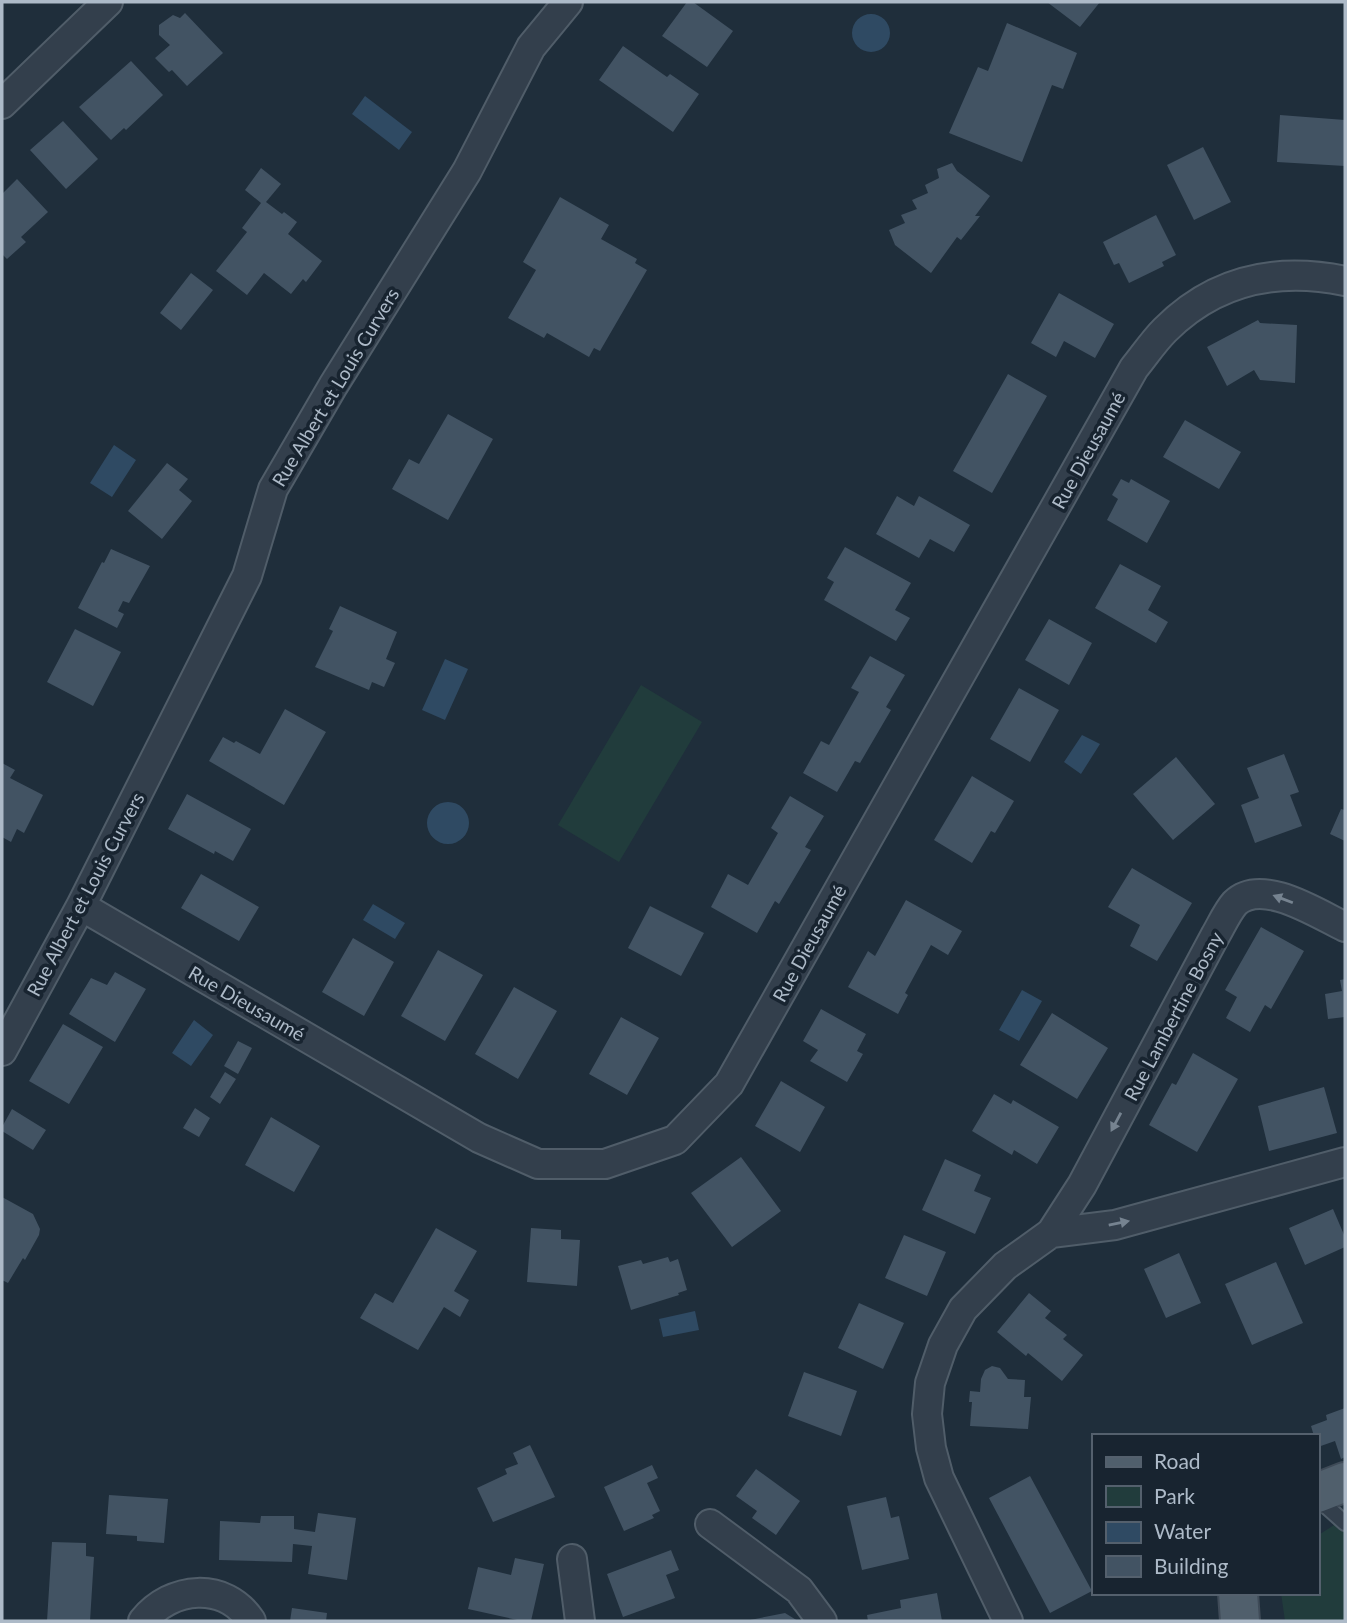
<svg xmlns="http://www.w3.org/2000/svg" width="1347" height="1623" font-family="Lato,sans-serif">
  <rect width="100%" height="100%" fill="#1f2e3b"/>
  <!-- green -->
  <path fill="#213c3c" d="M641,685l61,37 -83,140 -61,-37z
    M1345,1518v103h-60l-4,-28h36v-57z"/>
  <!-- water -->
  <path fill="#2f4a63" d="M852 33a19 19 0 1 1 38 0a19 19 0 1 1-38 0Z
    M365,96l47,36 -13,18 -47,-36z
    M114,445l22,15 -24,37 -22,-14z
    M445,659l23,10 -23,51 -23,-10z
    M1082,735l18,9 -19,30 -17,-12z
    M427 823a21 21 0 1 1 42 0a21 21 0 1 1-42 0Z
    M373,904l32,19 -10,16 -32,-19z
    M1022,990l20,11 -23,40 -20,-11z
    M194,1020l19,15 -22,31 -19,-13z
    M695,1311l4,19 -36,7 -4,-18z"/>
  <!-- building -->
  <path fill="#425363" d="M687,2h6l40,29 -26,36 -45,-31z
    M1047,2h53l-20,25z
    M185,13l38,40 -36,33 -15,-16 -3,2 -14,-14 15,-13 -11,-10v-10l14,-10 7,3z
    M1007,23l70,30 -14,36 -11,-4 -30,77 -73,-29 29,-66 10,4z
    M623,46l44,31 3,-3 29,20 -26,38 -74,-52z
    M131,61l32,34 -37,35 -2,-2 -13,12 -32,-33z
    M1280,115l65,5v46l-68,-4z
    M63,121l35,38 -32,30 -36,-39z
    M1203,147l28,55 -37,18 -27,-55z
    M952,163l5,8 33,25 -15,20h5l-19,24 -4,-3 -26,36 -36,-28 -6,-15 16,-7 -4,-8 16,-6 -5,-9 16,-7 -3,-8 14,-7 -2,-9z
    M261,168l20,16 -15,18 16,12 2,-2 13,10 -9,12 34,27 -16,21 -3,-3 -12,15 -27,-21 -17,22 -31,-24 31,-39 -5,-4 19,-25 -16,-13z
    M17,179l31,33 -27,25 5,5 -19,17 -5,-5v-60z
    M560,197l49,28 -8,14 36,20 -2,4 12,7 -47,81 -6,-3 -5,9 -42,-24 -3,5 -36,-20 28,-48 -13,-8z
    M1156,215l20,40 -14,7 2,4 -35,17 -10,-20 -5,2 -11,-23z
    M191,273l22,17 -32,40 -21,-17z
    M1059,293l55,31 -19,34 -31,-17 -8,16 -25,-14z
    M1258,320l2,3 37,2 -2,58 -35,-3 -6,-10 -27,16 -20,-39z
    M1008,374l39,22 -55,97 -39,-22z
    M448,414l45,25 -45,81 -56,-31 17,-30 10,5z
    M1185,420l56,32 -22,37 -56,-32z
    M167,463l21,16 -9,11 13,11 -30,38 -34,-28z
    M1121,479l8,4 2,-4 39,22 -23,42 -40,-23 11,-21 -6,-4z
    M897,496l17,10 5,-10 51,29 -16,27 -24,-13 -11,19 -43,-24z
    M845,547l66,36 -16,27 15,8 -14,23 -72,-41 10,-18 -7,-4z
    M111,549l39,17 -21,37 -6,-2 -5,10 6,3 -7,14 -39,-20 24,-46 2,1z
    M1120,564l41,22 -13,24 20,12 -12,21 -61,-35z
    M340,606l57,26 -11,27 9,4 -11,24 -12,-5 -3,8 -54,-23 18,-36 -4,-2z
    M1049,619l43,24 -23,42 -44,-25z
    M75,629l46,23 -28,54 -46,-24z
    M870,656l35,19 -19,32 5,3 -31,53 -5,-2 -18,31 -34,-19 18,-32 8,4 30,-53 -8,-4z
    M1019,688l40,22 -29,52 -40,-23z
    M285,709l41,23 -42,73 -75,-44 14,-24 11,6 2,-2 24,13z
    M1284,754l15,38 -9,3 12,31 -47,17 -14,-38 18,-7 -12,-30z
    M1176,757l39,47 -42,36 -40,-46z
    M2,763l13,7 -5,8 33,17 -19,38 -7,-4 -6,13 -9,-5z
    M972,776l42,25 -19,32 -4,-2 -19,32 -38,-23z
    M187,794l64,35 -18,32 -18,-10 -1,3 -46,-25z
    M790,796l34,20 -19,31 6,3 -32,54 -4,-3 -18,32 -46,-26 17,-33 20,11 30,-52 -7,-5z
    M1341,809l4,1v31l-15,-7z
    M1132,868l60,35 -35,58 -27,-15 10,-21 -32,-18z
    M201,874l58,33 -20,34 -58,-33z
    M906,900l56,31 -14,24 -17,-10 -26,48 3,2 -10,19 -50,-27 20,-36 7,5z
    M650,906l54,27 -23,43 -53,-28z
    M1261,927l43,24 -33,58 -6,-4 -15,27 -24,-14 11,-21 -12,-7z
    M353,938l41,24 -30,54 -42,-24z
    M438,950l45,25 -38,66 -44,-25z
    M115,972l31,17 -31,53 -46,-28 22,-36 16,7z
    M1345,979v38l-17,2 -3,-25 17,-3 -2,-11z
    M514,987l43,24 -39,68 -43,-25z
    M821,1009l45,25 -9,17 6,3 -16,28 -37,-21 8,-11 -15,-9z
    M1052,1013l56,35 -31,51 -57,-34z
    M621,1017l38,21 -32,57 -38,-21z
    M63,1024l40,23 -34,57 -40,-23z
    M238,1041l14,7 -14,26 -14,-8z
    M1193,1053l45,26 -41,73 -48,-27 23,-42 4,2z
    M225,1072l11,7 -16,25 -10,-7z
    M781,1081l44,26 -25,45 -45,-26z
    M1324,1087l13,46 -68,18 -11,-45z
    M994,1094l17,10 2,-4 46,27 -22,37 -23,-14 -2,5 -40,-24z
    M195,1108l15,10 -11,19 -16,-9z
    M12,1109l34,21 -13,20 -31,-19v-4z
    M271,1117l49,29 -26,46 -49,-27z
    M741,1157l40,54 -49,36 -41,-54z
    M945,1159l36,16 -7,16 17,7 -16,36 -53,-24z
    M2,1197l31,17 7,15 -1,6 -14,25 -2,-2 -15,25 -6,-3z
    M1333,1209l12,28v10l-40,18 -16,-37z
    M436,1228l41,23 -23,40 15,9 -9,17 -16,-10 -26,43 -58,-32 15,-25 18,10z
    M531,1228l30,2v9l19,1 -3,46 -50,-4z
    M904,1235l42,17 -19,44 -42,-18z
    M1179,1253l22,50 -35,15 -22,-49z
    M668,1257l2,5 8,-3 9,31 -9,3 1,2 -48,15 -13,-44 23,-6 2,4z
    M1276,1262l27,61 -51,22 -27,-61z
    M1029,1293l22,18 -6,7 22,17 -4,4 20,16 -21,26 -34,-28 -2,3 -29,-24z
    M859,1303l45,20 -21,46 -45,-21z
    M992,1366l8,2 8,11 17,1 -1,17h7l-3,32 -58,-3 2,-24h-3l1,-11 10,1 1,-13 4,-9z
    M804,1372l53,19 -16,45 -53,-20z
    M1345,1408v49l-4,2 -6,-18 -17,6 -1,-11h-3l-3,-10 16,-6 -1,-5z
    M530,1445l25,52 -62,25 -16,-34 30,-14 -2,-5 13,-5 -5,-11z
    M652,1465l6,13 -11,5 13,28 -8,4 2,3 -30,13 -20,-44z
    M756,1469l44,32 -24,34 -24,-17 5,-7 -21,-15z
    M1030,1476l62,115 -42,22 -61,-115z
    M109,1495l59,4 -4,44 -27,-2v-5l-31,-2z
    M886,1497l5,21 8,-2 10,43 -47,11 -15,-64z
    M318,1513l38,5 -9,62 -39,-6 4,-28 -19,-2 -1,18 -73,-2 1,-39 40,2 1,-7h33v13l21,3z
    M52,1542l34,1v13l8,1 -4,64h-43z
    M671,1550l8,20 -13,5 9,23 -52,19 -16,-43z
    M515,1558l29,6 -13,57h-9l-54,-12 10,-42 33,8z
    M937,1593l5,28h-74l-1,-6 34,-7 -1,-8z
    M292,1608l35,5 -1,8h-36z
    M785,1613l13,8h-48v-1z"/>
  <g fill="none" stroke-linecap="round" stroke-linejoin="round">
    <defs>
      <path id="service" d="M1317,1498l28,25"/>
      <path id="minor" d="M2,104l106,-102
        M81,906l398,232 59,26h67l70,-24 54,-56 405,-716c10,-12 19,-26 31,-38 50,-50 112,-63 180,-49
        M2,1051l79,-145 166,-330 26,-87 60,-103 134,-215 64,-124 37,-45
        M1051,1233l64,-8 230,-63
        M710,1524l89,66 23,31
        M572,1559l8,62
        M143,1621c28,-35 82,-40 108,0
        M1008,1621l-69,-143 -8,-30 -4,-34 3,-31 13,-38 20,-36 42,-43 46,-33 31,-48 133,-249c6,-10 12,-24 20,-33 27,-26 83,11 110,24"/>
      <path id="primary" d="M1317,1493l28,-11
        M1238,1593l2,28"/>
    </defs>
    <!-- service casing -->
    <use href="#service" stroke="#505d69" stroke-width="18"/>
    <!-- minor casing -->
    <use href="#minor" stroke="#505d69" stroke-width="32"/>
    <!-- primary casing -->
    <use href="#primary" stroke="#3f4b58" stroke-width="42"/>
    <!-- service -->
    <use href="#service" stroke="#333f4c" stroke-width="14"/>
    <!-- minor -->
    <use href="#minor" stroke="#333f4c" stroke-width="28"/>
    <!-- primary -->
    <use href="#primary" stroke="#505f6c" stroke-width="38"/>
  </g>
  <!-- one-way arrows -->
  <defs><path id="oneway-solid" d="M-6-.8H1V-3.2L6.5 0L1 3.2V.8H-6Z" transform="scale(1.75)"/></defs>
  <g fill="#768390">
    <use href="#oneway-solid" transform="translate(1283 899) rotate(-159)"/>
    <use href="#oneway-solid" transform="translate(1116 1122) rotate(118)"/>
    <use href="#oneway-solid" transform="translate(1119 1223) rotate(-12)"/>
  </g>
  <g text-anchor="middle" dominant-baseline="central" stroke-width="7" stroke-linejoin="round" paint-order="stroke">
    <!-- street labels -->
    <g font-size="19" fill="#adbac8" stroke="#182430">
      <text transform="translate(335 387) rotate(-59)">Rue Albert et Louis Curvers</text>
      <text transform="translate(1088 450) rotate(-61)">Rue Dieusaumé</text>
      <text transform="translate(85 894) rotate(-62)">Rue Albert et Louis Curvers</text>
      <text transform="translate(809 943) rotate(-61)">Rue Dieusaumé</text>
      <text transform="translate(247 1003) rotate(30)">Rue Dieusaumé</text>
      <text transform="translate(1173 1016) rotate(-62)">Rue Lambertine Bosny</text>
    </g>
  </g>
  <!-- border -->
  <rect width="1347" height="1623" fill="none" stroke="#adbac8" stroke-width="7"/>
  <!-- legend -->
  <rect x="1092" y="1434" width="228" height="161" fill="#182430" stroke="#54606d" stroke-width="2"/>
  <rect x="1106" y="1457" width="35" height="10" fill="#505f6c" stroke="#54606d" stroke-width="2"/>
  <text x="1154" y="1469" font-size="21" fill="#adbac8">Road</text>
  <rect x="1106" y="1486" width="35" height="21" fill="#213c3c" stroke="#54606d" stroke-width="2"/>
  <text x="1154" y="1504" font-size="21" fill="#adbac8">Park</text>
  <rect x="1106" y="1522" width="35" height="21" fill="#2f4a63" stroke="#54606d" stroke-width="2"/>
  <text x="1154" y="1539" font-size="21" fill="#adbac8">Water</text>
  <rect x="1106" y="1556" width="35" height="21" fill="#425363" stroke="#54606d" stroke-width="2"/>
  <text x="1154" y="1574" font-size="21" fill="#adbac8">Building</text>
</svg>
